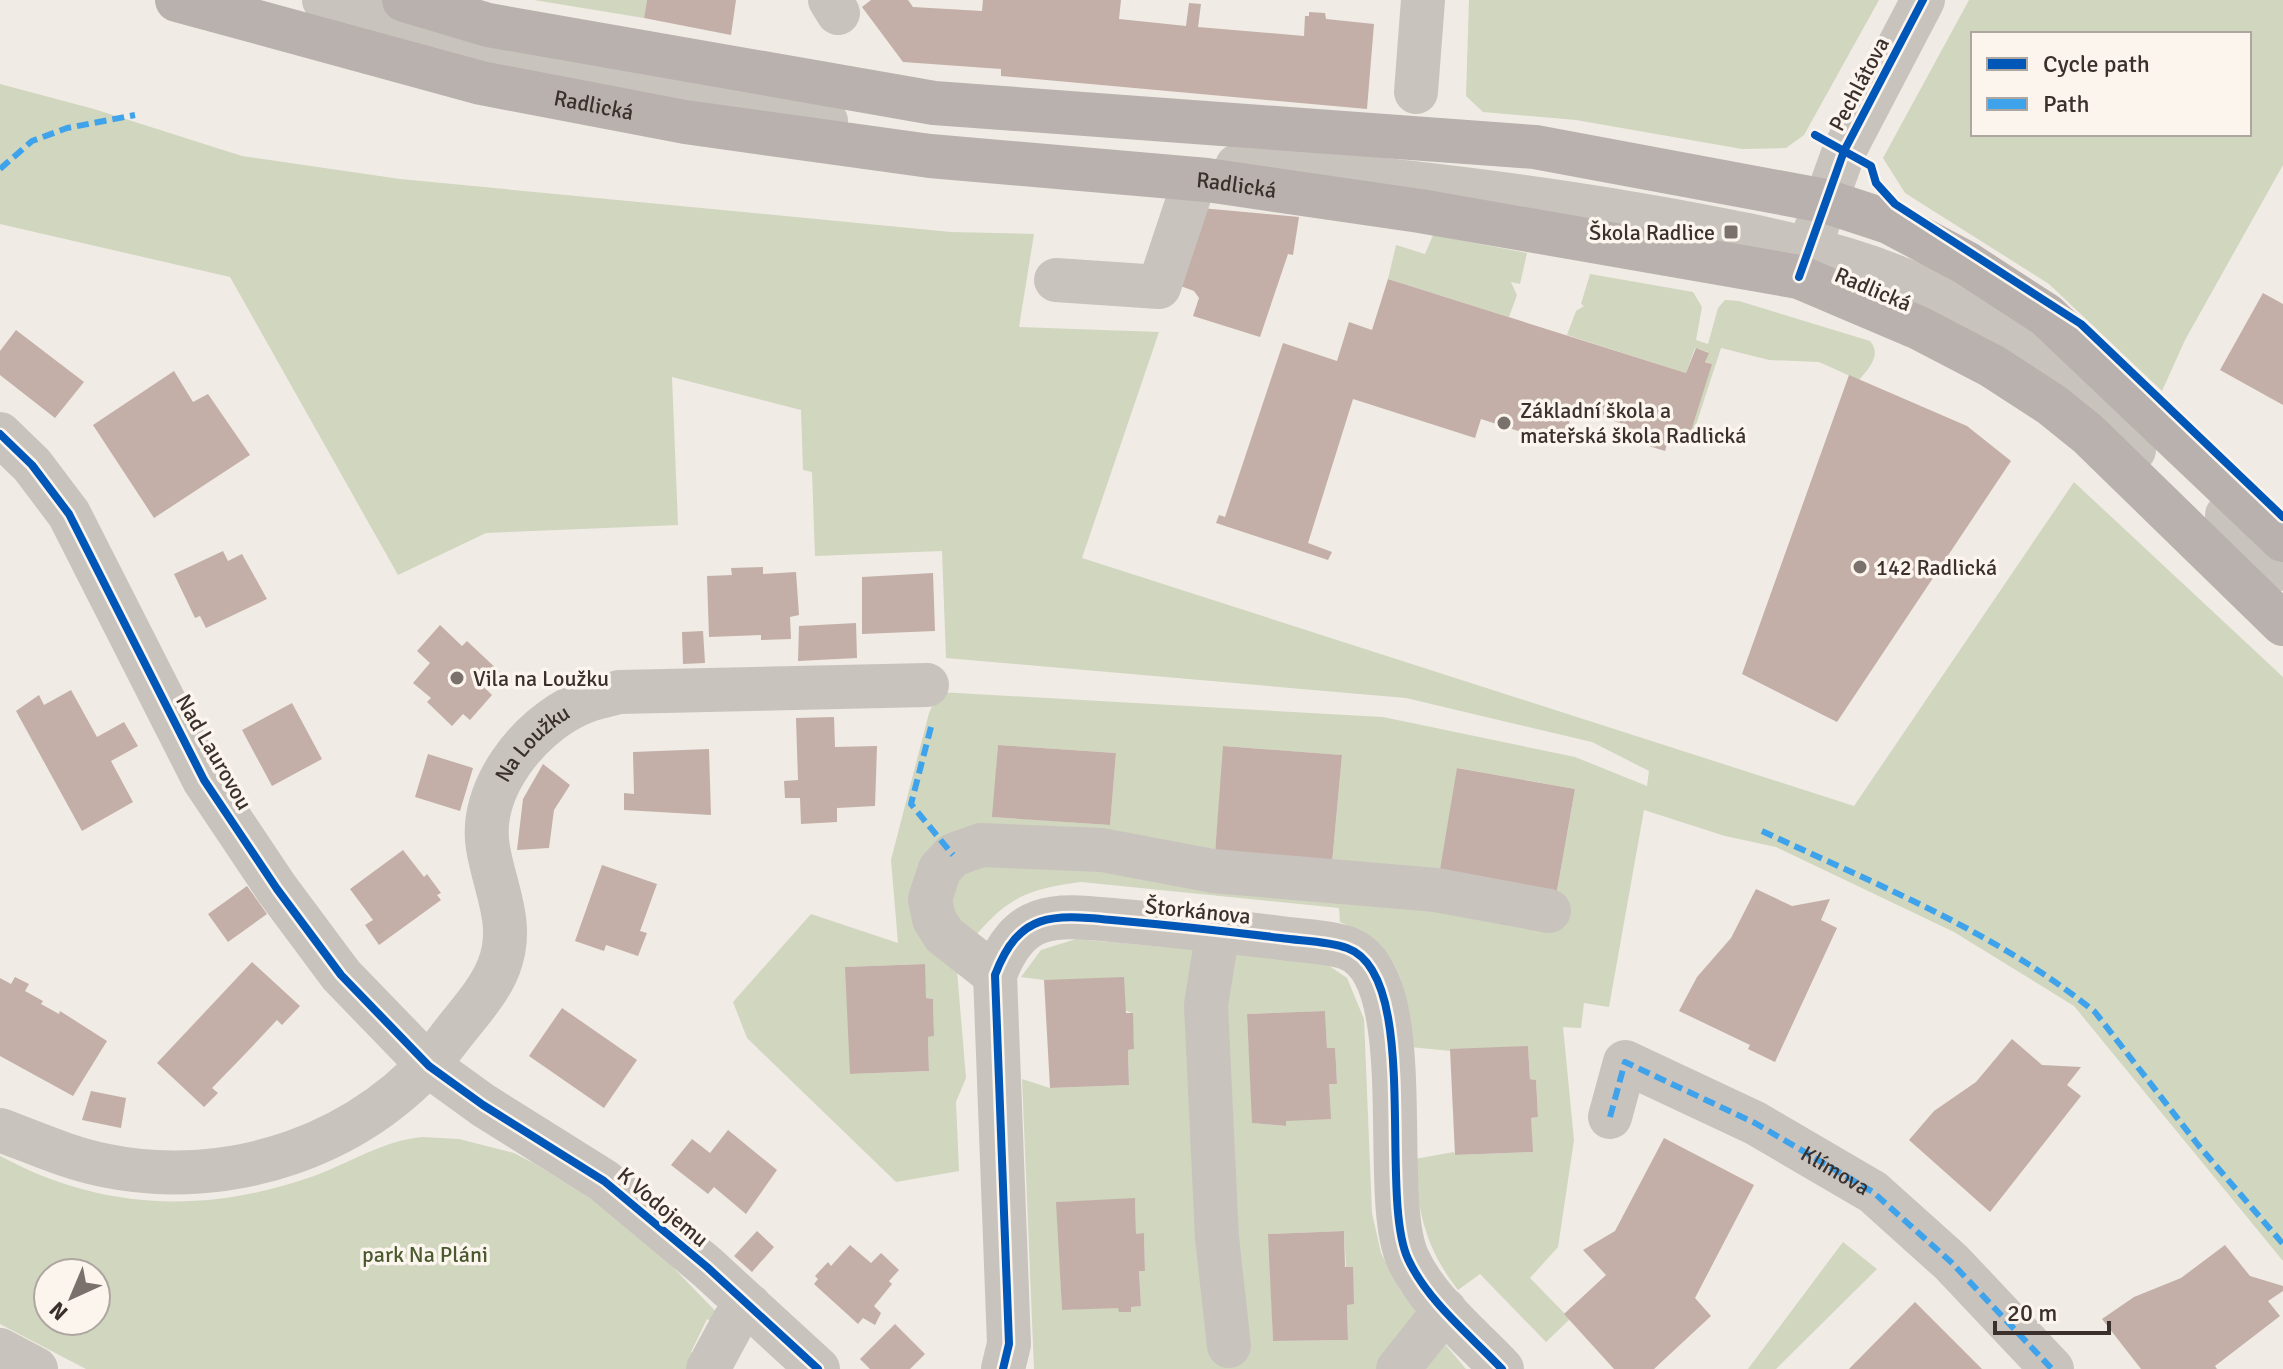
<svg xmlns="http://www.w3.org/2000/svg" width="2283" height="1369" font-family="Signika,sans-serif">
  <rect width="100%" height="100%" fill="#f0ebe5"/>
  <!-- green -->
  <path fill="#d1d6bf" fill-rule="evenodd" d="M534,0h113l-3,18z
    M1469,0h410l-75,135 -18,13 -44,1 -166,-29 -93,-8 -17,-16z
    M1969,0h314v165l-98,175 -23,51 -113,-107 -144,-91 -22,-35zM1973,34h276v100h-276z
    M0,84l94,25 148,47 158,23 551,53 83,2 -15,93 140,5 -77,226 772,248 220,-324 209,195v584l-209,-255 -120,-74 -178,-85 -51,-11 -81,-26 -35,197 -25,-4 -3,25 -18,-1 11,113 -16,107 -28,31 40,41 -24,23 -66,-68 -22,16c-32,-41 -41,-79 -43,-131l39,-7 1,3 77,-3 -1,-34 7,-1 -2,-37 -6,-1 -2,-33 -77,5 -41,-4c-5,-64 -4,-96 -70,-125l-1,-14 -258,-26c-69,8 -82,25 -125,77l10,119 -10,24 3,69 -63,11 -149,-144 -14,-36 78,-88 87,29 -7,-83 38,-147 10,-21 444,25 192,40 72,29 2,-15 -57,-29 -186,-44 -460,-40 -4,-107 -127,5 -3,-84 -9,-2 -2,-60 -129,-33 6,148 -192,8 -88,42 -168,-298 -230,-53zM998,745l118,8 -6,72 -117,-8zM1224,746l118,9 -10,108 -117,-10zM1458,768l117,21 -19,107 -117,-21zM924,964l2,34 7,1 1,37 -6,1 1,34 -78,3 -5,-107z
    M1433,235l94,18 -7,31 -9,-2 6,13 -8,22 -121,-38 8,-34 29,9z
    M1590,274l103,18 9,15 -6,33 12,4 10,-36 7,-8 14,1 131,40c12,14 -1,27 -11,39l-40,-18 -50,-2 -48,-12 -29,89 -21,-8 41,-65 -7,-3 3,-9 -13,-4 -9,25 -119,-38 9,-24 8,-5 -3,-2z
    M1076,939l246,22 25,17 17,41 8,194 9,40 20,39 65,77h-432l-12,-290 28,9 79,-3 -1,-35 6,-1 -2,-36 -88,-33 -23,-3 20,-27zM1325,1011l2,37h8l2,36h-8l-43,37 -1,5 -32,-3 -6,-109zM1135,1199l1,35h8l1,37h-6l2,35 -79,4 -5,-108zM1344,1231l2,36h7l-6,38 1,35 -75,1 -4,-107z
    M423,1137l36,2 55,14 21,11 71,44 56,48 61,63 -3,7 -13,-7 -16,33 11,7 -5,10h-611l-86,-45v-168c102,55 206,58 314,20 36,-13 70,-36 109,-39zM48,1273h48v48h-48z
    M1843,1242l34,27 -101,100h-28z"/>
  <!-- building -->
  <path fill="#c3afa7" d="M647,0h89l-5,35 -87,-17z
    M871,0h37l5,7 69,4 1,-11h138l-2,19 67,7 3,-23 12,1 -3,23 106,9 1,-20h4v-4l16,1 1,6 48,5 -7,85 -366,-33v-7l-98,-7 -41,-55z
    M1201,208l98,9 -6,38 -5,-1 -28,83 -67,-21 6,-18 -5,-7 -19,-7z
    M1388,279l298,94 10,-25 13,5 -4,9 7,2 -22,70 -18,-6 -7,23 -42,-13 4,-13 -53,-16 -12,36 -81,-26 -6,19 -122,-39 -45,144 24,9 -4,8 -112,-37 3,-8 6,2 58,-174 54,18 12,-39 23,8z
    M2263,293l20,11v101l-63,-35z
    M16,330l68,52 -29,36 -55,-43v-24z
    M174,371l19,31 15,-8 42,61 -96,63 -61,-93z
    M1849,375l118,51 44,35 -174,261 -95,-48z
    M223,551l5,10 14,-7 25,45 -61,29 -6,-12 -5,2 -21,-44z
    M763,567v7l33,-2 3,43 -9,2 1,22 -30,1v-5l-52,2 -2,-61 25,-1 -1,-7z
    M933,573l2,58 -73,3v-57z
    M856,623l1,35 -59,3 1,-35z
    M440,625l22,21 5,-5 34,32 -15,16 6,6 -22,25 -7,-6 -11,12 -25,-24 4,-4 -18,-15 17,-20 -13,-12z
    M703,631l2,32 -22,1 -1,-32z
    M71,690l26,47 27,-15 14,24 -27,15 22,41 -51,29 -66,-120 23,-16 5,10z
    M292,703l30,56 -50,27 -30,-56z
    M834,717l1,30 42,-1 -2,60 -38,2v14l-36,2 -1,-26h-15l-1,-17 14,-1 -2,-62z
    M998,745l118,8 -6,72 -118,-8z
    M1223,746l119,9 -10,108 -117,-10z
    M709,749l2,66 -87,-5v-17l10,1 -1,-42z
    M428,754l45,14 -13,43 -45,-14z
    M543,764l27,21 -16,25 -5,38 -32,2 6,-51z
    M1457,768l118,21 -19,107 -117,-21z
    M403,850l21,27 3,-3 14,19 -4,2 4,5 -62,45 -14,-20 8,-5 -23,-31z
    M602,865l55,19 -17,47 7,2 -9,23 -32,-11 -2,6 -29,-10z
    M247,886l20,28 -39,28 -20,-28z
    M1756,889l36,17 38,-7 -9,21 16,8 -62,134 -27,-13 2,-4 -71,-34 18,-34 34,-39z
    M252,962l48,44 -18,19 -5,-5 -30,32 -35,36 6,5 -14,14 -47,-44z
    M925,964l1,34 7,1 1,37 -6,1 1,34 -79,3 -5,-107z
    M15,977l14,7 -4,7 18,10 -2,3 18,10 1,-3 47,30 -34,55 -73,-40v-78l11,6z
    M1124,977l2,36h7l1,36 -6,1 1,35 -79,3 -6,-108z
    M562,1008l75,52 -33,48 -75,-52z
    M1325,1011l2,37h8l1,16 1,20h-8l2,35 -45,2v5l-34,-3 -5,-109z
    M2012,1039l30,26 39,2 -14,18 14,11 -91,116 -81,-72 25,-29 42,-29z
    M1528,1046l2,33 6,1 2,37 -7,1 2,34 -78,3 -5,-106z
    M91,1091l35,7 -5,30 -39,-8z
    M728,1130l49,40 -31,44 -32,-27 -6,7 -37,-29 21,-26 18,14z
    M1664,1138l90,47 -59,113 16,18 -57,53h-40l-50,-55 42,-39 -23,-25 32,-19z
    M1135,1198l1,36 8,-1 1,38h-6l2,35 -10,1v5h-12l-1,-4 -56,2 -6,-108z
    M757,1231l17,16 -22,25 -18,-16z
    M1344,1231l1,36h8l1,37 -7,1 1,35 -75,1 -5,-107z
    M850,1245l21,18 10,-10 18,17 -10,11 3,3 -18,22 7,7 -6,12 -12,-7 -5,6 -44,-40 4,-5 -3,-3 13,-14 3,4z
    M2225,1245l25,31 33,10v5l-15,10 12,15 -65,50 2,3h-76l-39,-50 32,-22 47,-19z
    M1915,1302l67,67h-133z
    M895,1324l30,30 -15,15h-40l-10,-10z"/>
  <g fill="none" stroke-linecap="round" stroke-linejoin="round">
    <!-- minor -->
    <g stroke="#c9c3be" stroke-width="44">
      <path d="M324,0l92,22"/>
      <path d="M830,0l8,13"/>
      <path d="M376,33l282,60 168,28"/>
      <path d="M1416,92l7,-92"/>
      <path d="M1237,166c147,12 292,28 437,55 117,22 223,41 324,109 50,34 93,78 136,120"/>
      <path d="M1813,237l31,-86 79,-151"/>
      <path d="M1056,280l103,7 36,-108"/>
      <path d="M0,434l32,31 37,49 135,266 73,109 64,86 88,91 54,39 121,76 103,86 111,102"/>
      <path d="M2227,515l56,54"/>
      <path d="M1218,930l-12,75 11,233 12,108"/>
      <path d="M995,975l-51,-40 -10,-16 -4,-20 10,-30 13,-14 28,-10 121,5 111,21 223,19 113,21"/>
      <path d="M1610,1117l15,-55 130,61 118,69 78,70 101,107"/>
      <path id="s1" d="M0,1130c33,12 68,28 103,35 126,27 267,-20 345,-125 17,-23 41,-47 51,-74 16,-42 -4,-76 -11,-118 -10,-58 40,-121 91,-144 12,-6 27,-8 40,-12l308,-7"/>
      <path d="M0,1350l36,19"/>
      <path d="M708,1369l26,-48 16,-15"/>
      <path d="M1003,1369l6,-25 -14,-369c24,-63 57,-61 117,-55 56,5 112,11 169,18 20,3 46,3 66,10 75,27 31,246 61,311 20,43 62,76 94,110"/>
      <path d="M1398,1369l47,-59"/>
    </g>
    <!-- major -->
    <g stroke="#b8b1ad" stroke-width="44">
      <path id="s2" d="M177,0l304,83 204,39 245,34 277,24 213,31 379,66 120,51 73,38 60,39 36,29 195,190"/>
      <path d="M404,0l84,25 446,78 601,44 290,54 64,21 77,41 80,52 237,225"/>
    </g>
    <!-- quiet -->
    <g stroke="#3fa3eb" stroke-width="6" stroke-dasharray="12 6" stroke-linecap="butt">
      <path d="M0,169l32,-28 35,-13 68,-13"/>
      <path d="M931,727l-20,77 42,51"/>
      <path d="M1762,831c113,53 235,101 333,181l104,134 84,98"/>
      <path id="s3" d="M1610,1117l15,-55 130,61 118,69 78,70 101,107"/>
    </g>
    <defs>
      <path id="cycleway" d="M1815,135l56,31 5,17 19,21 186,120 202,193
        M1799,277l45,-126 79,-151
        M0,434l32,31 37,49 135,266 73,109 64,86 88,91 54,39 121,76 103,86 111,102
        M1003,1369l6,-25 -14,-369c24,-63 57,-61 117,-55 56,5 112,11 169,18 20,3 46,3 66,10 75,27 31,246 61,311 20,43 62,76 94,110"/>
    </defs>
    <!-- cycleway casing -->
    <use href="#cycleway" stroke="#fbf5ee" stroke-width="13"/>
    <!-- cycleway -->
    <use href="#cycleway" stroke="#0057b8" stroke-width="8"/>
  </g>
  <!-- markers -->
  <g fill="#7a716c" stroke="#fbf5ee" stroke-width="3">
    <rect x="1723" y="224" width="16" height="16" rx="4"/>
    <circle cx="1504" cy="423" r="8"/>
    <circle cx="1860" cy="567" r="8"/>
    <circle cx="457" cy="678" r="8"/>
  </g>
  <g text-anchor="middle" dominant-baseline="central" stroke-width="7" stroke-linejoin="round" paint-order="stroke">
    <!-- street labels -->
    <g font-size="22" fill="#3b302b" stroke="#fbf5ee">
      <text transform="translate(1859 84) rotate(-62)">Pechlátova</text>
      <text stroke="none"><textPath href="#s2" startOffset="430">Radlická</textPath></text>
      <text stroke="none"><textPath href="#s2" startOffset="1078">Radlická</textPath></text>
      <text transform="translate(1873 289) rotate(23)">Radlická</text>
      <text stroke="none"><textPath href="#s1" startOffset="826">Na Loužku</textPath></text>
      <text transform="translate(214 752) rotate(60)">Nad Laurovou</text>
      <text transform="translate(1198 911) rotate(6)">Štorkánova</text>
      <text stroke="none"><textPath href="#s3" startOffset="294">Klímova</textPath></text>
      <text transform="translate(663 1207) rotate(40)">K Vodojemu</text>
    </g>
    <!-- poi labels -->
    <g font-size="22" fill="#3b302b" stroke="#fbf5ee" text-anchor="start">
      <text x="1715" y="232" text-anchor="end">Škola Radlice</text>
      <text x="1520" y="410">Základní škola a<tspan x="1520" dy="25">mateřská škola Radlická</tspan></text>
      <text x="1876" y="567">142 Radlická</text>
      <text x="473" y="678">Vila na Loužku</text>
    </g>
    <!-- park labels -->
    <g font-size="22" fill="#4a5a2e" stroke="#fbf5ee">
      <text x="425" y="1254">park Na Pláni</text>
    </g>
  </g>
  <!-- legend -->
  <rect x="1971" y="32" width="280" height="104" fill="#fbf5ee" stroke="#aea6a0" stroke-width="2"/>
  <rect x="1987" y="58" width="40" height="12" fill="#0057b8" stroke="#aea6a0" stroke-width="2"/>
  <text x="2043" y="72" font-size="24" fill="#3b302b">Cycle path</text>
  <rect x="1987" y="98" width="40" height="12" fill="#3fa3eb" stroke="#aea6a0" stroke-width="2"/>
  <text x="2043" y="112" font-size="24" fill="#3b302b">Path</text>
  <!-- north arrow -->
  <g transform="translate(72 1297) rotate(224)"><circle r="38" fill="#fbf5ee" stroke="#aea6a0" stroke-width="2"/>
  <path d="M0-6L14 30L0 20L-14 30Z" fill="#7a716c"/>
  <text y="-12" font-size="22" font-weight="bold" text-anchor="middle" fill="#3b302b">N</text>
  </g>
  <!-- scale -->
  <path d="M1995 1321v12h114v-12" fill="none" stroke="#3b302b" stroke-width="4"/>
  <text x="2007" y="1321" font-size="24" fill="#3b302b" stroke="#fbf5ee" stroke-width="6" paint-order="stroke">20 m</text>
</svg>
